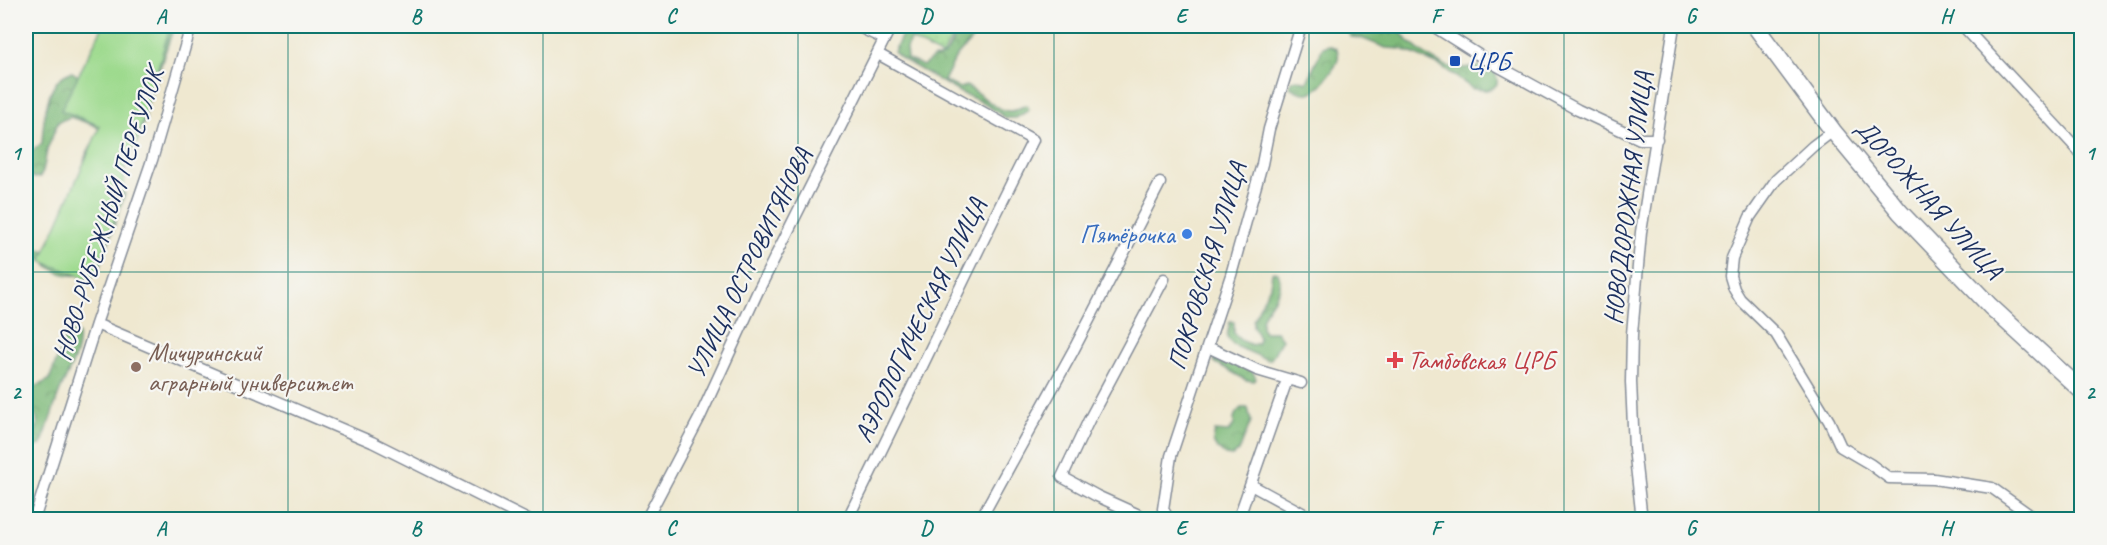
<svg xmlns="http://www.w3.org/2000/svg" width="2107" height="545" font-family="Caveat,sans-serif">
  <defs>
    <pattern id="grass-dots" width="8" height="8" patternUnits="userSpaceOnUse" patternTransform="scale(1.5)"><rect width="8" height="8" fill="#9eda8e"/><path d="M2 2h.1M6 6h.1" fill="none" stroke="#88bb7d" stroke-width="1.8" stroke-linecap="round"/></pattern>
    <pattern id="forest-crowns" width="20" height="18" patternUnits="userSpaceOnUse" patternTransform="scale(1.5)"><rect width="20" height="18" fill="#7eba79"/><path d="M2 6a3 3 0 1 1 6 0M12 15a3 3 0 1 1 6 0" fill="none" stroke="#669866"/></pattern>
  </defs>
  <rect width="100%" height="100%" fill="#f6f6f2"/>
  <filter id="ink" filterUnits="userSpaceOnUse"><feTurbulence type="fractalNoise" baseFrequency=".0167" numOctaves="2"/><feDisplacementMap in="SourceGraphic" scale="12" xChannelSelector="R" yChannelSelector="G"/><feConvolveMatrix kernelMatrix="1 2 1 2 8 2 1 2 1" color-interpolation-filters="sRGB"/></filter>
  <filter id="wash" filterUnits="userSpaceOnUse"><feTurbulence type="fractalNoise" baseFrequency=".008" numOctaves="4" result="noise"/><feDisplacementMap in="SourceGraphic" scale="24" xChannelSelector="R" yChannelSelector="G"/><feGaussianBlur stdDeviation="1.35" result="paint"/><feColorMatrix in="noise" values="0 0 0 0 0 0 0 0 0 0 0 0 0 0 0 0 0 1.4 0 .05"/><feComposite in="paint" operator="in"/></filter>
  <g filter="url(#wash)">
    <rect width="100%" height="100%" fill="#efe8d0"/>
    <!-- grass -->
    <path fill="url(#grass-dots)" stroke="#5c8476" stroke-width="1.5" d="M919,26h43l-4,1 -16,29 -30,-16z"/>
    <!-- forest -->
    <path fill="url(#forest-crowns)" stroke="#4c746c" stroke-width="1.5" d="M162,26h12l-19,57 -3,7 -6,-1 -2,17 2,13 -7,14 -10,8 -16,36 12,17 -23,68 -7,12c-8,0 -17,2 -25,1 -14,-1 -31,-13 -34,-26l7,1 12,7 30,-86c-5,-17 10,-27 15,-41l-6,-5 -24,-8 -12,5 -11,28 -4,22 -3,5 -6,1c-18,-15 -5,-25 8,-35 1,-20 4,-66 30,-71l6,4 5,18z
      M906,26h11l-11,23 1,10 16,7 11,-9c16,3 16,-17 25,-28l10,-3 6,2 -1,9 -18,20 -12,24 15,7 7,-2c13,5 29,25 43,25 6,1 12,-5 18,-6l2,5 -13,8h-10l-26,-17 -19,-8 -59,-34 -8,-7z
      M1330,26h68c6,17 41,41 59,42 14,1 42,-11 40,16l-4,4 -7,2 -13,-1 -32,-23 -39,-17 -16,-1 -25,-10 -10,-1 -6,-8z
      M1329,45l8,4c1,5 2,5 1,10 -1,7 -19,31 -26,33 -7,3 -17,-1 -22,-5l1,-6 6,-2 10,3 16,-35z
      M1275,271l3,1c1,5 3,10 2,15 -4,15 -25,29 -16,45h13l5,7 -11,20 -3,1 -35,-15 -6,-8 3,-16 4,1v11l6,7 12,5 6,-2 1,-5 -6,-12v-6l17,-34 2,-13z
      M72,330l6,4c3,21 -13,42 -20,62 -6,16 -10,33 -17,49l-7,2 -4,-5c5,-10 12,-19 3,-30l-7,3v-32l5,4 6,-1 12,-6 18,-47z
      M1215,358l37,12 4,9 -2,2 -8,-1 -30,-17 -2,-2z
      M1241,408h7l3,13 -12,30 -7,5 -7,-1 -10,-9 -2,-5 2,-10 13,1 6,-7c-1,-8 1,-12 7,-17z
      M26,460l7,1 2,9 -9,33z"/>
    <!-- park -->
    <path fill="#9eda8e" stroke="#5c8476" stroke-width="1.5" d="M103,26h67l-33,116 -12,22 -1,21 -26,88 -11,6 -46,-18 59,-135 -39,-16z"/>
  </g>
  <g filter="url(#ink)">
    <g fill="none" stroke-linecap="round" stroke-linejoin="round">
      <defs>
        <path id="street" d="M857,26l27,13
          M1433,26l52,33 93,51 62,29h17
          M1963,26l119,128
          M1833,131l-20,15 -37,34 -26,37 -18,41 -2,18 4,13 6,10 36,35 53,87 12,26 29,17 19,14 45,1 58,9 45,32
          M96,324l276,118 156,78
          M1208,347l49,23 44,13
          M1251,485l64,35
          M34,520l62,-196 56,-164 39,-134
          M646,520l54,-103 58,-126 133,-265
          M847,520c63,-126 122,-254 186,-380l-155,-86
          M980,520l93,-169 87,-168
          M1150,520l-53,-24 -35,-19 27,-57 75,-141
          M1169,520l-6,-11 8,-53 60,-181 31,-111 7,-35 32,-103
          M1238,520l49,-140
          M1642,520l-8,-72 -3,-66 1,-48 9,-102 33,-206"/>
        <path id="primary" d="M1755,26l78,105 67,81 90,94 92,85"/>
      </defs>
      <!-- street casing -->
      <use href="#street" stroke="#858c97" stroke-width="13"/>
      <!-- primary casing -->
      <use href="#primary" stroke="#858c97" stroke-width="19"/>
      <!-- street -->
      <use href="#street" stroke="#fff" stroke-width="10"/>
      <!-- primary -->
      <use href="#primary" stroke="#fff" stroke-width="16"/>
    </g>
  </g>
  <!-- grid -->
  <path fill="none" stroke="#0f766e" stroke-width="1.5" stroke-opacity="0.55" d="M288,26v494M543,26v494M798,26v494M1054,26v494M1309,26v494M1564,26v494M1819,26v494M26,272h2056"/>
  <!-- markers -->
  <rect fill="#1a4fb4" stroke="#f6f6f2" stroke-width="2" x="1449" y="55" width="12" height="12" rx="3"/>
  <circle fill="#3f7fe0" stroke="#f6f6f2" stroke-width="2" cx="1187" cy="234" r="6"/>
  <path fill="#e0444e" stroke="#f6f6f2" stroke-width="2" d="M1392 351h6v6h6v6h-6v6h-6v-6h-6v-6h6z"/>
  <circle fill="#8d6e63" stroke="#f6f6f2" stroke-width="2" cx="136" cy="367" r="6"/>
  <g text-anchor="middle" dominant-baseline="central" stroke-width="4.5" stroke-linejoin="round" paint-order="stroke">
    <!-- transit labels -->
    <g font-size="26" fill="#164399" stroke="#f6f6f2" text-anchor="start">
      <text x="1467" y="61">ЦРБ</text>
    </g>
    <!-- street labels -->
    <g font-size="26" fill="#1b2f5e" stroke="#f6f6f2">
      <text transform="translate(1628 198) rotate(-83)">НОВОДОРОЖНАЯ УЛИЦА</text>
      <text transform="translate(1929 199) rotate(48)">ДОРОЖНАЯ УЛИЦА</text>
      <text transform="translate(108 214) rotate(-72)">НОВО-РУБЕЖНЫЙ ПЕРЕУЛОК</text>
      <text transform="translate(749 263) rotate(-64)">УЛИЦА ОСТРОВИТЯНОВА</text>
      <text transform="translate(1207 266) rotate(-73)">ПОКРОВСКАЯ УЛИЦА</text>
      <text transform="translate(920 320) rotate(-64)">АЭРОЛОГИЧЕСКАЯ УЛИЦА</text>
    </g>
    <!-- shop labels -->
    <g font-size="26" fill="#366cbe" stroke="#f6f6f2" text-anchor="end">
      <text x="1175" y="234">Пятёрочка</text>
    </g>
    <!-- education labels -->
    <g font-size="26" fill="#785e54" stroke="#f6f6f2" text-anchor="start">
      <text x="148" y="352">Мичуринский<tspan x="148" dy="30">аграрный университет</tspan></text>
    </g>
    <!-- health labels -->
    <g font-size="26" fill="#be3a42" stroke="#f6f6f2" text-anchor="start">
      <text x="1408" y="360">Тамбовская ЦРБ</text>
    </g>
  </g>
  <!-- margin -->
  <rect width="2107" height="545" fill="none" stroke="#f6f6f2" stroke-width="66"/>
  <rect x="33" y="33" width="2041" height="479" fill="none" stroke="#0f766e" stroke-width="2"/>
  <g font-size="20" text-anchor="middle" font-weight="bold" fill="#0f766e">
    <text x="161" y="23">A</text>
    <text x="416" y="23">B</text>
    <text x="671" y="23">C</text>
    <text x="926" y="23">D</text>
    <text x="1181" y="23">E</text>
    <text x="1436" y="23">F</text>
    <text x="1691" y="23">G</text>
    <text x="1946" y="23">H</text>
    <text x="16" y="160">1</text>
    <text x="2090" y="160">1</text>
    <text x="16" y="399">2</text>
    <text x="2090" y="399">2</text>
    <text x="161" y="535">A</text>
    <text x="416" y="535">B</text>
    <text x="671" y="535">C</text>
    <text x="926" y="535">D</text>
    <text x="1181" y="535">E</text>
    <text x="1436" y="535">F</text>
    <text x="1691" y="535">G</text>
    <text x="1946" y="535">H</text>
  </g>
</svg>
